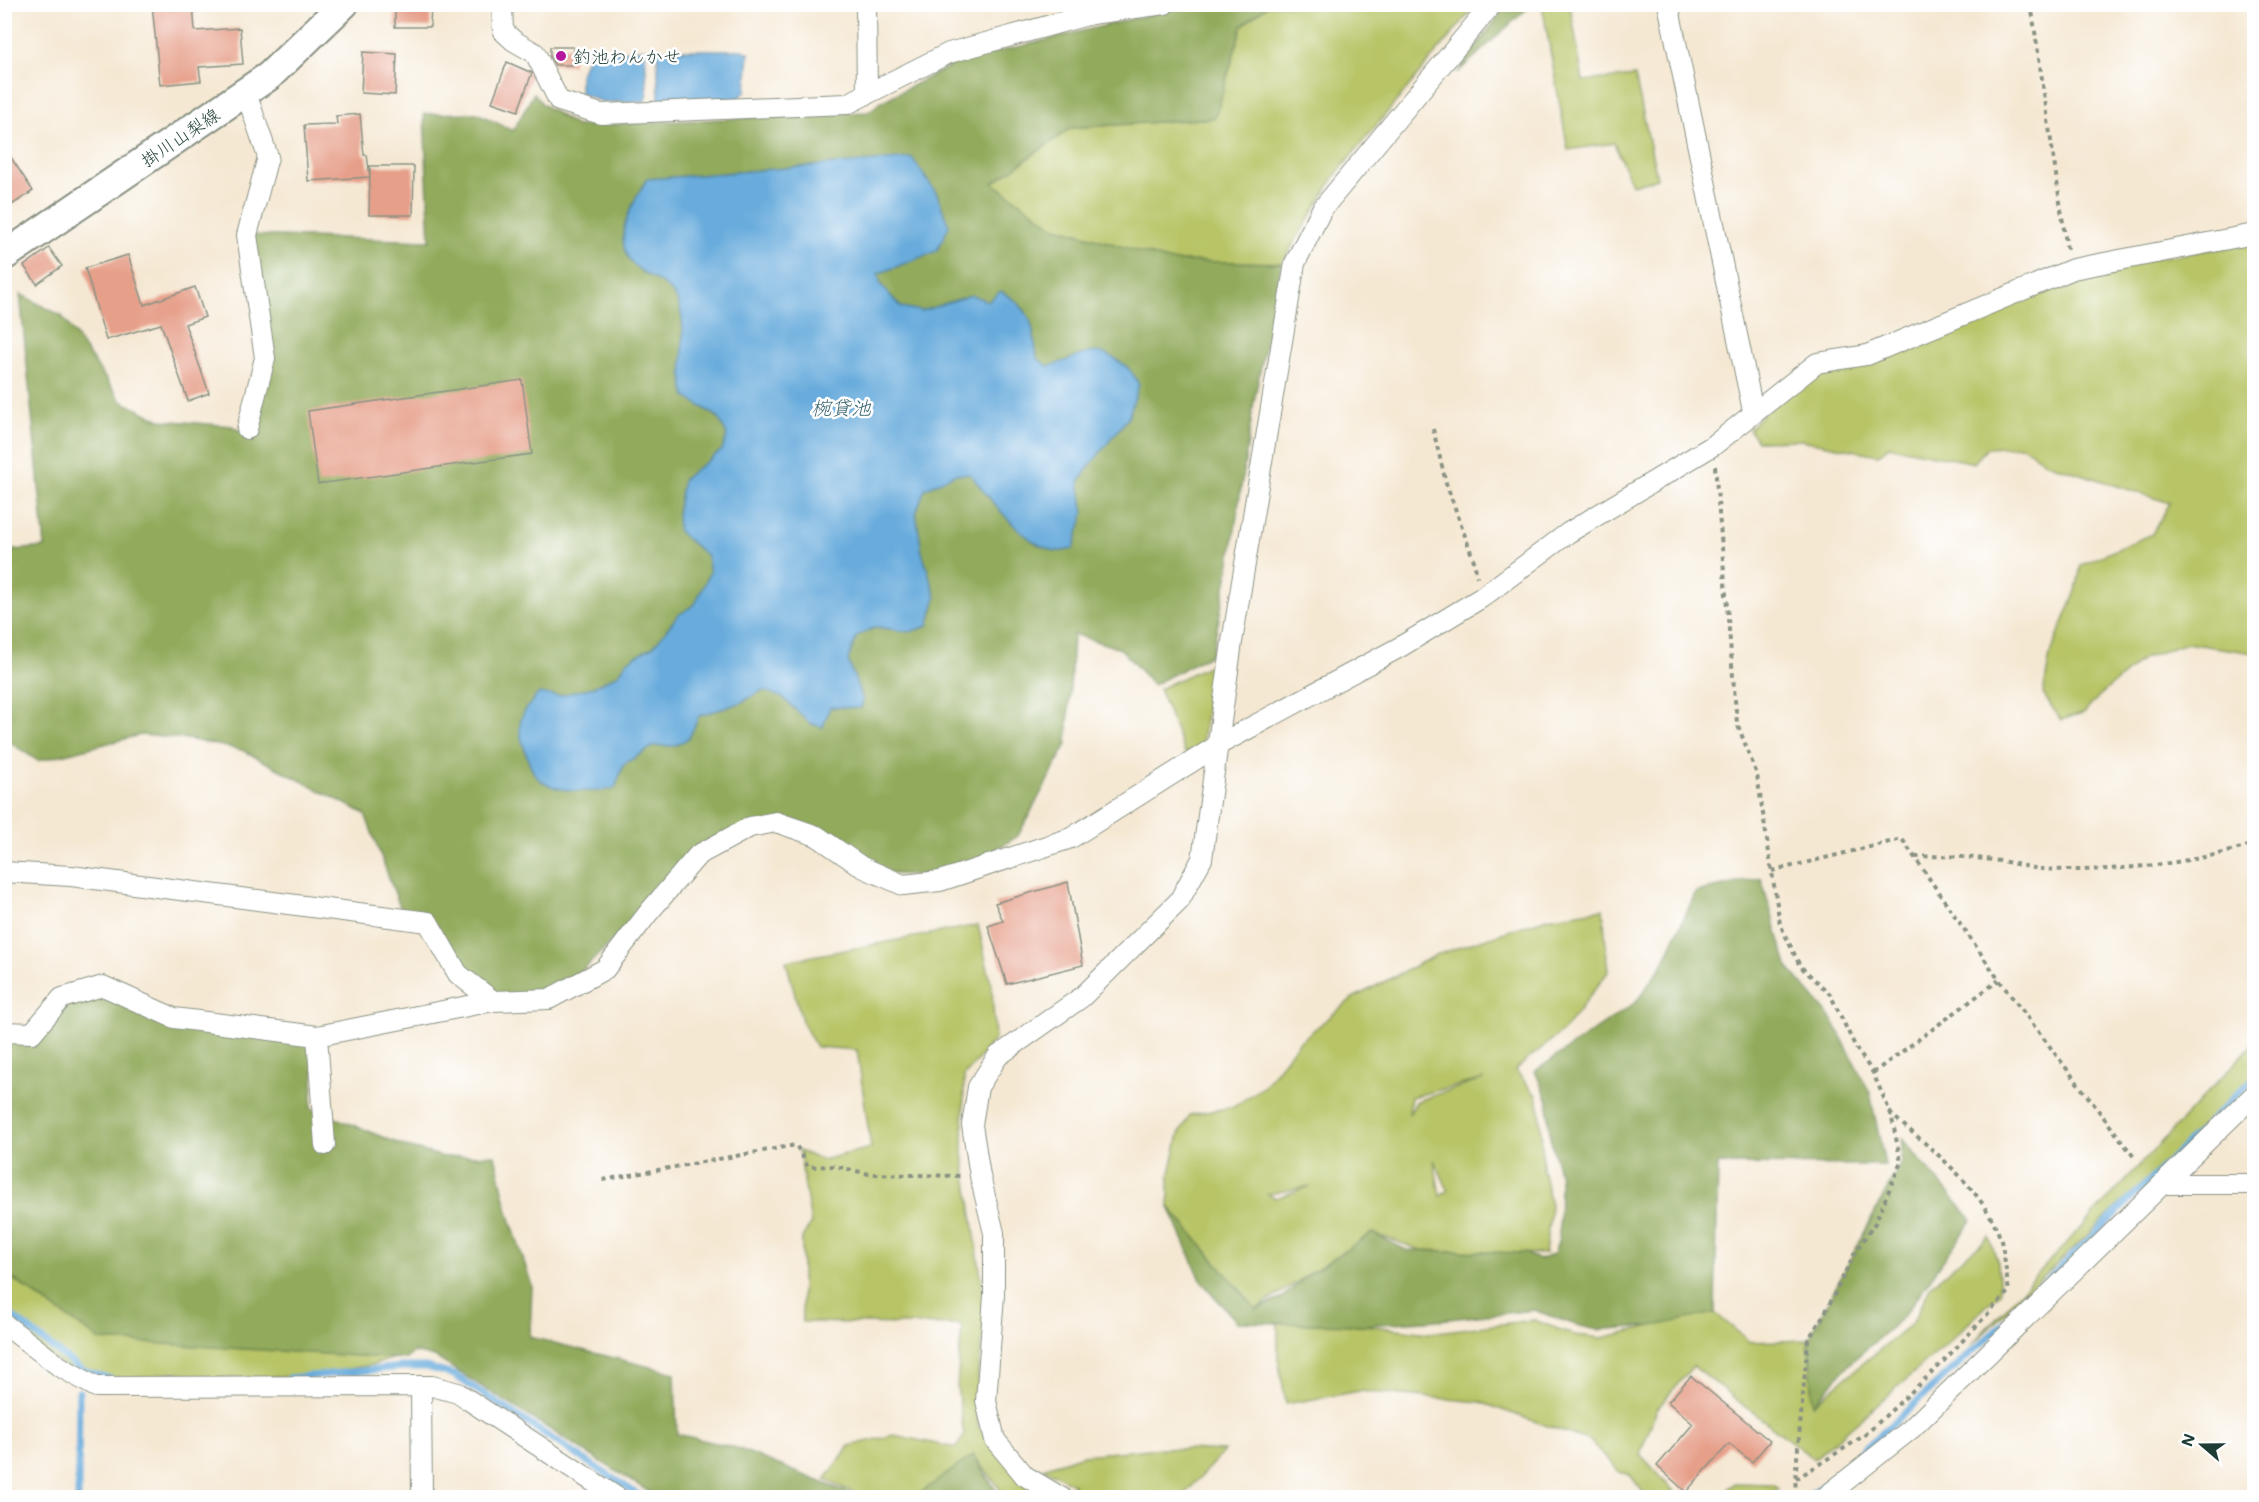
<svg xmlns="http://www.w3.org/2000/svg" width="2259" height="1502" font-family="Mali,'Klee One',sans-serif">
  <rect width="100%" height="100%" fill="#fff"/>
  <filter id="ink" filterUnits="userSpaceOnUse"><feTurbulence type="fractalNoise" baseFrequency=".0167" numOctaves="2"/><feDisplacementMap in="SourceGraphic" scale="12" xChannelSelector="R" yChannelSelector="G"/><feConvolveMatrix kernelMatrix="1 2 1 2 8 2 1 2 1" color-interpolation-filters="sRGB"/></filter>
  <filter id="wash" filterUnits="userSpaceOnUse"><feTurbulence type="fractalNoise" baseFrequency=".008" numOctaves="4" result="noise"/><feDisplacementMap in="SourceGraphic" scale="24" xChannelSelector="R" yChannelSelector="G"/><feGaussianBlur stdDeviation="1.35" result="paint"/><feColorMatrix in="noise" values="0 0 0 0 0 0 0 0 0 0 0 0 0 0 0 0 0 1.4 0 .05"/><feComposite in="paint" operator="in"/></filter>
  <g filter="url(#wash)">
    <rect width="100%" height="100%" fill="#f5e8d3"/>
    <!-- green -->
    <path fill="#b8c466" stroke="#6c804d" stroke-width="1.5" fill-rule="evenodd" d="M1268,5h208l-139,168 -55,90 -111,-2 -118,-35 -60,-43 78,-55 144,-10 27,-92z
      M1542,5h28l13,76 52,-5 22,102 -25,7 -18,-42 -46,7z
      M2254,243v276l-5,-19 5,22v131l-68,-10 -42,15 -45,38 -14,16 -24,8 -18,-26 7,-39 26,-64 5,-26 71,-31 18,-31 -123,-40 -25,-17 -35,2 -13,15 -85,-17 -11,9 -77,-15 -44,1 -8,-12 44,-50 304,-112z
      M1212,664l-10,82 -17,7 -26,-64z
      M1603,909l5,63 -43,57 -50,41 21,25 4,16 3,58 8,37 -6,48 -124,-4 -49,-17 -116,76 -87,-102v-30l10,-43 11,-19 43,-8 30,-20 36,-45 54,-44 83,-43 111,-37zM1484,1079l-67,22 -8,13 2,-17zM1434,1160l14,30 -7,6h-1zM1311,1186l-35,12 -8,-4z
      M978,925l14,63 3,51 -31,37 -1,77 23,158 -8,63v53l26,23 62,47h-65l2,-4 -26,-33 -60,37h-54l-38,-17 24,-34 45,-11 62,13 8,-12 -7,-50 5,-61 -160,-3v-84l9,-15 -12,-72 23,9 49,-12 -14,-98 -41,-3 -14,-26 -16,-60z
      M2254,1043v35l-283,267z
      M1989,1237l9,26 2,30 -52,50 -134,116 -121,-93 -36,43 -17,45 39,43h-32l-17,-22 -11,-3 -29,-31 -110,-39 -120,-11 -74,13 -8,-45v-36l86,2 65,8 105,-13 40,15 28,3 81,-20 32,-5 35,29 58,-2 6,64 99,-82 18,-37z
      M4,1273l96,67 314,12 -42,13 -63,11 -222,6 -82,-57z
      M1162,1448l62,3 -42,46h-107l-2,-13 -30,-16 40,-13z
      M1735,1483l37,1 6,4 -16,9h-44z"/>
    <!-- forest -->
    <path fill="#92aa5b" stroke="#587448" stroke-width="1.5" d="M1188,5h80l-26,21 -27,92 -144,10 -78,55 60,43 118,35 111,2 -28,138 -24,161 -18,92 -59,31 -32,-36 -48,-15 -6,110 -49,92 -66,41 -57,-3 -119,-51 -78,32 -139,139 -66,7 -59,-66 -34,-28 -35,-93 -123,-64 -54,-11 -48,-4 -102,26 -33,-22 -1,-188 41,-4 -25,-253 42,22 59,85 39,19 72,6 21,12 -6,-9 18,-71 -18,-123 183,6 -6,-127 53,-1 36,18 21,-38 8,11 34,22 292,-14 13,-10 79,-41z
      M1506,5h25l-74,68z
      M1761,878l26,88 45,53 38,74 15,72 -167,-1 -3,149 -56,12 -61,5 -22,-5 -42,-15 -95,10 -75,5 -127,-3 -35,-40 -33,-75 87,102 24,-10 29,-25 63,-41 34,17 119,3 14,7 15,-6 5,-15 1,-62 -10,-40 -2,-36 -13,-30 101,-69 25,-35 35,-75z
      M108,988l74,36 135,12 -6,72 96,39 37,10 51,-2 13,57 24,74 -2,51 145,36 2,61 60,14 121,49h-201l-222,-140 -21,-5 -8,7 -306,-19 -95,-67v-240h27l30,-35z
      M1902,1139l70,81 -69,97 -52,45 -38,43 -4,-66 92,-177z
      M973,1455l27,42h-85z"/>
    <!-- water -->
    <path fill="#67abdc" stroke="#437488" stroke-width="1.5" d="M645,49l2,45 -3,8h-41l-23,-9v-18l9,-21z
      M657,50h85l7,3 -3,38 -8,8 -79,1z
      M912,158l25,36 12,32 -12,25 -59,23 3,11 20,22 21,4 49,-16 17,6 13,-10c32,19 31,31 36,67l11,8c25,-4 41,-23 66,-8 14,8 18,13 25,27l-11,33 -40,50 -9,14 5,32 -11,35c-5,1 -13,3 -18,2 -32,-7 -65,-52 -85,-77h-15l-30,15 -9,24 6,39 14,45 -8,29 -18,6 -34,-5 -19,9 -9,24 15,41 -2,7 -31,-1 -7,20 -12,-3 -28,-26 -20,-8 -23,13 -41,13 -10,22 -14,8h-21l-30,18 -9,24c-20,5 -64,6 -79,-12 -6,-7 -9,-19 -11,-26 -11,-27 -4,-37 14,-57l19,3 35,-9 26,-13 8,-13 27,-15 23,-30 18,-12 15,-32 -3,-16 -29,-25 -1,-17 6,-35 39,-29 5,-15 -9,-18 -32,-20c-9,-31 3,-65 -8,-95 -6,-15 -23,-22 -35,-30 -38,-23 -13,-66 4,-93z"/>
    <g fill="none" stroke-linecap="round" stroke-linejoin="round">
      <!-- stream -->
      <path stroke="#67abdc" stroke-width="7" d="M4,1310l77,60 30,9
        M290,1378l112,-11h24l28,8 189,123
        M78,1498l1,-106
        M1803,1498l19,-11 180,-162 252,-247"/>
    </g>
    <g id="blocks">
      <!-- building -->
      <path fill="#e69f89" d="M152,4h41l2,27 45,-3 3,36 -44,3 2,14 -41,4z
        M395,4h36l-1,23h-35z
        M550,47h23v18h-18l-5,-9z
        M363,52l34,2 -2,41 -34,-2z
        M507,62l25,11 -14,38 -26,-9z
        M360,114l4,41h3l3,22 -62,4 -4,-56 33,-1 -1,-8z
        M4,147l29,44 -29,19z
        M370,166h44l-1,49h-44z
        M49,248l13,18 -25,18 -13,-18z
        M128,255l16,50 51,-18 10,30 -20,7 24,69 -21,8 -27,-77 -55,16 -21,-72z
        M522,380l10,74 -214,30 -10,-73z
        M1068,882l15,83 -76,19 -19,-58 15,-5 -8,-18z
        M1691,1376l79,65 -18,21 -23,-18 -43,48 -29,-26 36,-42 -25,-22z"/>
    </g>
  </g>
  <g filter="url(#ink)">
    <use href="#blocks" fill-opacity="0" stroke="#8a9284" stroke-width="1.5"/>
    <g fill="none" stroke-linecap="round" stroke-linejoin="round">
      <defs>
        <path id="minor" d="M502,4l1,27 11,10 21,12 24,48 42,13 246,-10 102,-51 142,-39 74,-10
          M866,4l1,90
          M1668,4l85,407
          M246,93l22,64 -21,78 18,123 -18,71
          M4,872l67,4 357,46 30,52 35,27
          M4,1032l28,1 30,-35 41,-12 71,32 143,18 176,-35 56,-2 56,-30 44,-57 49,-57 52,-28 26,-5 41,14 45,31 41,18 37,-4 131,-43 149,-94 180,-97 81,-49 87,-65 146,-88 103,-82 50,-8 206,-86 181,-35
          M317,1036l8,109
          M2164,1184h90
          M4,1324l55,42 37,21 336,-1 26,7 160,105
          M421,1386l1,112
          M1062,1498l-37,-22 -30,-36 -9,-39 8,-106v-62l-14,-57 -8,-51 6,-38 20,-31 84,-59 97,-96 23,-42 30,-217 63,-379 27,-54 170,-205
          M1824,1498l87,-69 343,-334"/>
        <path id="secondary" d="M4,256l265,-180 75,-72"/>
      </defs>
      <!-- minor casing -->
      <use href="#minor" stroke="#8a9284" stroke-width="22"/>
      <!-- secondary casing -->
      <use href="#secondary" stroke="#8a9284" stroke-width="32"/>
      <!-- path -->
      <path stroke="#8a9284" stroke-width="4" stroke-dasharray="4.5 4.5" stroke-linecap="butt" d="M2031,4l36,246
        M1433,429l13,54 28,78 3,16
        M1715,466l22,257 20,52 23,149 20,42 30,28 26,54 17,25 18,41 10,48 -26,61 -20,30 -30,60 -17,27 -13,140 2,18
        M1915,857c31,-2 60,0 91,5 12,2 24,6 36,7 62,4 154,-5 212,-25
        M1772,871l130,-32 97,141 135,177
        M1873,1073l126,-93
        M603,1180l193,-35 12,22 27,-1 34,8 92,2
        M1796,1479l69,-44 74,-69 70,-75c-3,-16 -4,-35 -8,-50 -15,-51 -71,-93 -109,-126"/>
      <!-- minor -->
      <use href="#minor" stroke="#fff" stroke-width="20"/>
      <!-- secondary -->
      <use href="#secondary" stroke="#fff" stroke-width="28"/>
    </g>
  </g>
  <!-- markers -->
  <circle fill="#b5179e" stroke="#fff" stroke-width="2" cx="561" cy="56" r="6"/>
  <g text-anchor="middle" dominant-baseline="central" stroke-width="5" stroke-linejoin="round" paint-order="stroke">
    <!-- poi labels -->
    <g font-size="18" fill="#1f3d34" stroke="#fff" text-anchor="start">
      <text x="573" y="56">釣池わんかせ</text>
    </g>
    <!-- street labels -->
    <g font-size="18" fill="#1f3d34" stroke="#fff">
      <text transform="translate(180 137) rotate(-34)">掛川山梨線</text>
    </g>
    <!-- water labels -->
    <g font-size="20" font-style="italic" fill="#38646f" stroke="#fff">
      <text x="841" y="407">椀貸池</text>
    </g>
  </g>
  <!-- margin -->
  <rect width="2259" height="1502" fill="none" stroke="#fff" stroke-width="24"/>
  <!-- north arrow -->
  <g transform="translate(2202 1445) rotate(290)" stroke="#ffffff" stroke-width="4.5" paint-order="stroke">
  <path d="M0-4.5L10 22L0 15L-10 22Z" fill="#1f3d34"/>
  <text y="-9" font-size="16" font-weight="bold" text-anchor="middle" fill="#1f3d34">N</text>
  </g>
</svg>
